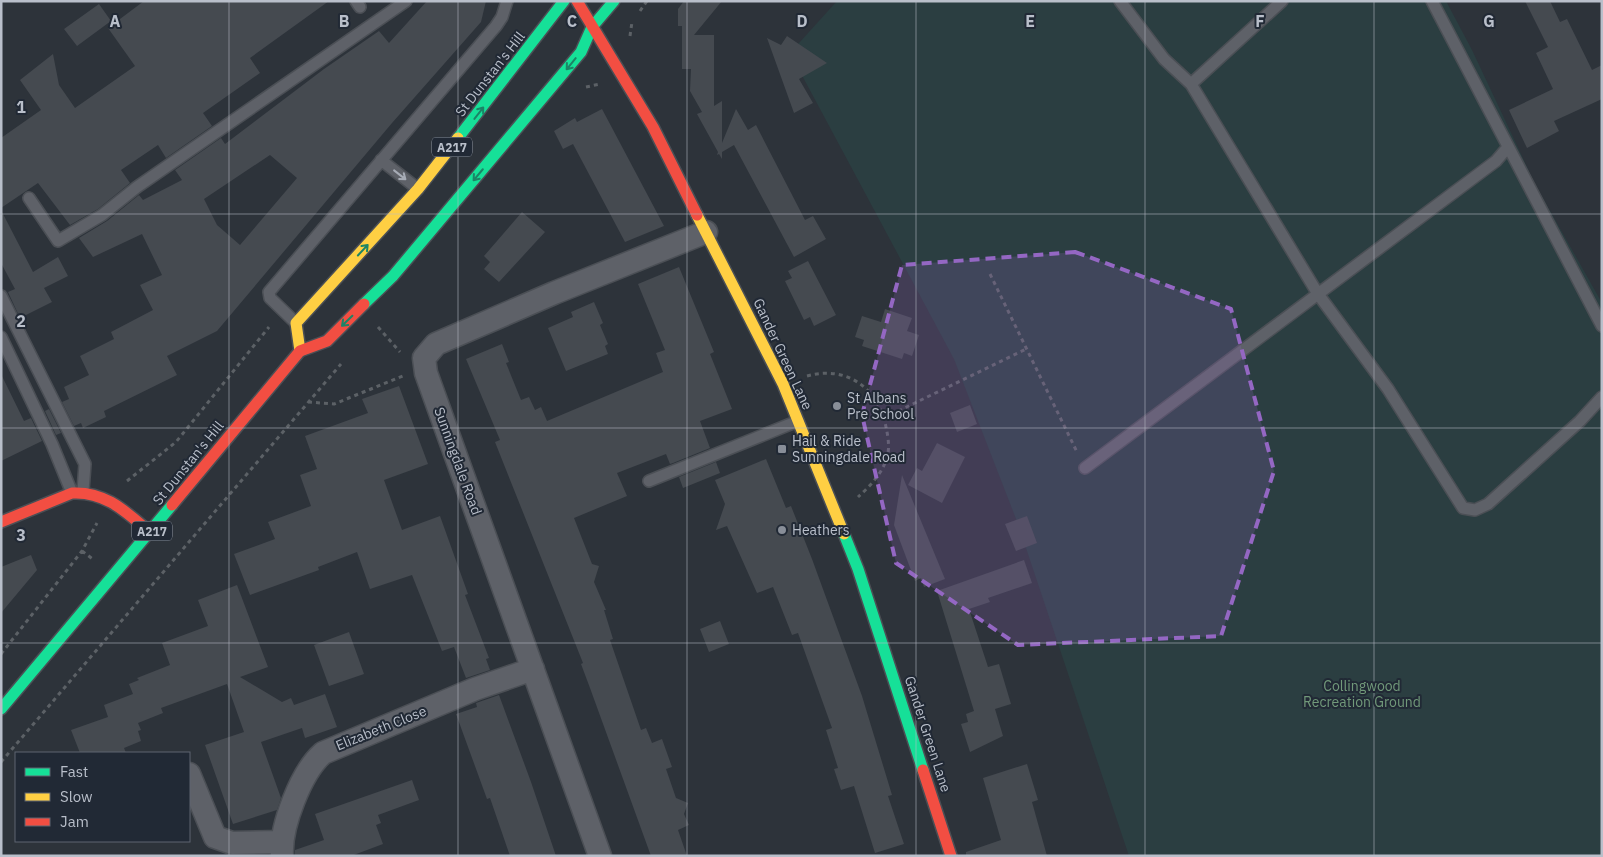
<svg xmlns="http://www.w3.org/2000/svg" width="1603" height="857" font-family="'IBM Plex Sans',sans-serif">
  <rect width="100%" height="100%" fill="#2d333a"/>
  <!-- green -->
  <path fill="#2b3e41" d="M837,1h609l26,49 63,134 67,119v553h-473l-111,-332 -64,-165 -164,-306z"/>
  <!-- building -->
  <path fill="#454a50" fill-rule="evenodd" d="M144,1h185l-79,57 10,15 -57,40 9,13 -46,32 -8,-13 -37,25 9,13 -32,26 -28,16 -32,-42 -37,25v-70l40,-28 -21,-30 33,-26 6,31 16,23 60,-42 -27,-38z
    M427,1h59l-5,21 -89,101 -175,208 -50,25 10,19 -73,36 2,6 -23,11 -2,-5 -7,3 -12,-24 7,-3 -5,-12 25,-12 -9,-19 34,-17 -3,-7 42,-22 -13,-25 22,-10 -20,-41 -49,23 -14,-19 28,-17 32,-26 4,5 39,-20 -7,-10 46,-32 4,6 99,-75 55,-38 10,12zM270,155l27,23 -57,67 -23,-20 -13,-26z
    M684,1h38l-28,34h20v71l8,-5v42l14,-34 12,21 8,-5 49,95 8,-4 13,23 -32,18 -60,-112 -12,7v7l-3,-5 -2,1 1,-3 -21,-38 5,-2 -12,-21 1,-22h-9v-43h-4v-17z
    M1525,1h25l10,21 7,-3 25,51 10,-5v34l-48,22 5,10 -32,17 -18,-38 44,-21 -17,-36 12,-6z
    M99,4l12,17 -34,25 -13,-17z
    M787,36l40,27 -28,16 14,24 -19,10 -27,-75 14,7z
    M602,109l62,117 -39,16 -52,-98 -10,5 -9,-18 21,-13 2,4z
    M1,210l32,62 25,-15 10,19 -24,12 8,14 -32,16 -12,-26 7,-3 -14,-26z
    M522,212l23,20 -46,50 -15,-13 6,-7 -6,-6z
    M808,261l28,54 -22,11 -4,-9 -6,3 -19,-39 7,-3 -4,-7z
    M679,267l35,85 -4,2 22,55 -32,12 10,27 -37,15 -3,1 -4,-10 -49,19 10,23 -53,22 18,46 7,2 -5,16 12,28h-2l9,29 -3,1 31,90 5,-2 6,15 10,-4 10,28 -6,2 10,29 12,5 -4,11 5,11 -11,5 9,26h-36l-61,-168 -9,-24 2,-1 -88,-221 5,-2 -34,-81 36,-15 7,18 -3,1 15,37 8,-3 6,13 6,-3 6,14 116,-49 -7,-19 9,-3 -27,-66z
    M594,302l9,21 -3,2 8,19 -3,2 3,8 -42,17 -18,-43 25,-11 -2,-5z
    M885,309l27,9 -5,13 12,4 -7,21 -8,-3 -2,6 -40,-13 2,-6 -9,-3 7,-21 19,6z
    M1,374l23,47 7,-3 11,23 -41,20z
    M399,386l29,78 -44,16 18,50 38,-14 28,78 -3,1 24,63 -3,1 4,11 -24,8 -12,-31 -12,4 -30,-76 -42,14 -13,-37 -39,15 1,3 -69,25 -16,-41 41,-15 -7,-17 43,-16 -11,-31 17,-6 -12,-33 63,-23 -6,-14z
    M970,405l7,19 -20,8 -7,-19z
    M49,409l12,24 -5,2 -11,-24z
    M937,443l28,14 -23,46 -34,-18 9,-17 5,3z
    M766,459l20,49 5,-2 21,53 50,137 30,99 -4,1 16,48 -29,9 -21,-67 -13,4 -7,-21 4,-1 -12,-38 6,-2 -34,-95 -6,2 -19,-48 -16,6 -30,-67 -11,4 9,-26 -10,-24z
    M716,462l4,11 -37,15 -4,-11z
    M902,475l43,104 -21,8 -3,-9 -6,3 -21,-56z
    M1027,516l10,27 -21,8 -11,-27z
    M31,555l6,15 -36,43v-46z
    M1024,560l8,23 -44,15 2,4 -21,7 19,58 11,-3 12,40 -16,5 8,27 -33,16 -9,-28 7,-2 -2,-8 8,-3 -37,-120z
    M237,585l31,82 -28,10 42,25 9,-4 3,7 31,-11 12,33 -32,11 -3,-10 -41,14 20,56 -4,12 -44,14 -28,-79 39,-13 -17,-48 -66,24 2,5 -25,10 3,7 -3,1 3,10 -17,7 2,5h-46l-9,-23 37,-13 -4,-12 29,-11 -4,-10 10,-4 -2,-2 33,-13 -8,-22 46,-17 -10,-26z
    M720,621l9,23 -20,8 -9,-23z
    M349,632l15,42 -35,12 -15,-41z
    M499,695l32,87 25,74h-46l-20,-58 -3,1 -31,-85 21,-7 -1,-4z
    M1027,764l11,36 -6,2 15,54h-81v-4l35,-12 -18,-62z
    M412,780l7,20 -41,15 3,8 -5,2 7,19 -32,12h-56v-6l29,-10 -9,-26z"/>
  <g fill="none" stroke-linecap="round" stroke-linejoin="round">
    <defs>
      <path id="lane" d="M356,1l4,6
        M1120,1l44,58 27,25 127,210 70,95 75,119 12,2 13,-6 92,-83 22,-24
        M1432,1l170,325
        M1191,84l91,-83
        M381,160l37,29
        M29,198l29,43 44,-26 35,-28 269,-186
        M1,296l84,168 -2,27
        M296,323l-26,-25 -1,-6 227,-266 6,-9 5,-16
        M1,337l51,107 20,49
        M1085,468l411,-307 12,-14
        M649,481l149,-60"/>
      <path id="street" d="M189,774l26,63 17,6 49,-1
        M282,856c-2,-29 19,-84 41,-103l152,-64 58,-20
        M600,856l-174,-483 -2,-15 12,-14 118,-51 152,-61"/>
      <path id="fast" d="M458,138l106,-137
        M364,304l29,-28 188,-224 11,-25 22,-26
        M844,534l14,35 65,201
        M1,709l171,-204"/>
      <path id="slow" d="M697,215l86,169 61,150
        M300,351l-4,-28 122,-134 40,-51"/>
      <path id="jam" d="M577,1l76,126 44,88
        M172,505l128,-154 27,-10 37,-37
        M1,522l71,-29c34,-2 55,20 79,40
        M923,770l28,86"/>
    </defs>
    <!-- lane casing -->
    <use href="#lane" stroke="#4b4f55" stroke-width="14"/>
    <!-- street casing -->
    <use href="#street" stroke="#4b4f55" stroke-width="25"/>
    <!-- fast casing -->
    <use href="#fast" stroke="#4b4f55" stroke-width="14"/>
    <!-- slow casing -->
    <use href="#slow" stroke="#4b4f55" stroke-width="14"/>
    <!-- jam casing -->
    <use href="#jam" stroke="#4b4f55" stroke-width="14"/>
    <!-- path -->
    <path stroke="#5c6166" stroke-width="3" stroke-dasharray="4 4" stroke-linecap="butt" d="M640,11l7,-10
      M630,36l2,-14
      M586,87l14,-3
      M990,274l87,178
      M378,327l22,25
      M807,376c40,-11 71,12 79,51 2,9 4,21 1,30 -4,16 -18,30 -29,40
      M308,402l26,2 69,-28
      M884,418l142,-69
      M127,481l49,-39 93,-115
      M82,551l12,9
      M1,654l81,-103 15,-28
      M1,762l340,-398"/>
    <!-- lane -->
    <use href="#lane" stroke="#5e6168" stroke-width="11"/>
    <!-- street -->
    <use href="#street" stroke="#5e6168" stroke-width="22"/>
    <!-- fast -->
    <use href="#fast" stroke="#16e098" stroke-width="11"/>
    <!-- slow -->
    <use href="#slow" stroke="#ffcf43" stroke-width="11"/>
    <!-- jam -->
    <use href="#jam" stroke="#f24e42" stroke-width="11"/>
  </g>
  <!-- one-way arrows -->
  <defs><path id="oneway-shaft" d="M-6 0H5M1.5-3L5.5 0L1.5 3" fill="none" stroke-width="1.6" stroke-linecap="round" stroke-linejoin="round" transform="scale(1.25)"/></defs>
  <g stroke="#1c8466">
    <use href="#oneway-shaft" transform="translate(571 64) rotate(129)"/>
    <use href="#oneway-shaft" transform="translate(479 113) rotate(-52)"/>
    <use href="#oneway-shaft" transform="translate(478 175) rotate(130)"/>
    <use href="#oneway-shaft" transform="translate(363 250) rotate(-47)"/>
    <use href="#oneway-shaft" transform="translate(347 321) rotate(136)"/>
  </g>
  <use stroke="#a7acb6" href="#oneway-shaft" transform="translate(400 175) rotate(38)"/>
  <!-- marked area -->
  <path fill="#9467c3" fill-opacity="0.2" stroke="#9467c3" stroke-width="4" stroke-dasharray="10 6" stroke-linejoin="round" d="M1075,252l156,57 43,162 -53,165 -203,9 -122,-82 -34,-148 40,-150z"/>
  <!-- grid -->
  <path fill="none" stroke="#b9bfca" stroke-width="1" stroke-opacity="0.55" d="M229,1v855M458,1v855M687,1v855M916,1v855M1145,1v855M1374,1v855M1,214h1601M1,428h1601M1,643h1601"/>
  <!-- markers -->
  <g fill="#888e98" stroke="#212935" stroke-width="2">
    <circle cx="837" cy="406" r="5"/>
    <rect x="777" y="444" width="10" height="10" rx="2.5"/>
    <circle cx="782" cy="530" r="5"/>
  </g>
  <g text-anchor="middle" dominant-baseline="central" stroke-width="4" stroke-linejoin="round" paint-order="stroke">
    <!-- shield labels -->
    <g fill="#212935" stroke="#8b929d" stroke-width="1">
      <rect x="432" y="137.5" width="40" height="19" rx="4"/>
      <rect x="132" y="521.5" width="40" height="19" rx="4"/>
    </g>
    <g font-size="12" font-weight="bold" fill="#b9bfca">
      <text x="452" y="147">A217</text>
      <text x="152" y="531">A217</text>
    </g>
    <!-- street labels -->
    <g font-size="14" fill="#b9bfca" stroke="#212935">
      <text transform="translate(490 74) rotate(-52)">St Dunstan's Hill</text>
      <text transform="translate(783 354) rotate(65)">Gander Green Lane</text>
      <text transform="translate(458 461) rotate(70)">Sunningdale Road</text>
      <text transform="translate(188 463) rotate(-51)">St Dunstan's Hill</text>
      <text transform="translate(381 728) rotate(-22)">Elizabeth Close</text>
      <text transform="translate(928 734) rotate(72)">Gander Green Lane</text>
    </g>
    <!-- poi labels -->
    <g font-size="14" fill="#b9bfca" stroke="#212935" text-anchor="start">
      <text x="847" y="398">St Albans<tspan x="847" dy="16">Pre School</tspan></text>
      <text x="792" y="441">Hail &amp; Ride<tspan x="792" dy="16">Sunningdale Road</tspan></text>
      <text x="792" y="530">Heathers</text>
    </g>
    <!-- park labels -->
    <g font-size="14" fill="#71997a" stroke="#212935">
      <text x="1362" y="686">Collingwood<tspan x="1362" dy="16">Recreation Ground</tspan></text>
    </g>
  </g>
  <g font-size="16" text-anchor="middle" font-weight="bold" fill="#b9bfca" stroke="#212935" stroke-width="4" stroke-linejoin="round" paint-order="stroke">
    <text x="115" y="27">A</text>
    <text x="344" y="27">B</text>
    <text x="572" y="27">C</text>
    <text x="802" y="27">D</text>
    <text x="1030" y="27">E</text>
    <text x="1260" y="27">F</text>
    <text x="1489" y="27">G</text>
    <text x="21" y="113">1</text>
    <text x="21" y="327">2</text>
    <text x="21" y="541">3</text>
  </g>
  <!-- border -->
  <rect width="1603" height="857" fill="none" stroke="#b9bfca" stroke-width="5"/>
  <!-- legend -->
  <rect x="15" y="752" width="175" height="90" fill="#212935" stroke="#5e6571"/>
  <rect x="25" y="768" width="25" height="8" fill="#16e098" stroke="#5e6571"/>
  <text x="60" y="777" font-size="15" fill="#b9bfca">Fast</text>
  <rect x="25" y="793" width="25" height="8" fill="#ffcf43" stroke="#5e6571"/>
  <text x="60" y="802" font-size="15" fill="#b9bfca">Slow</text>
  <rect x="25" y="818" width="25" height="8" fill="#f24e42" stroke="#5e6571"/>
  <text x="60" y="827" font-size="15" fill="#b9bfca">Jam</text>
</svg>
